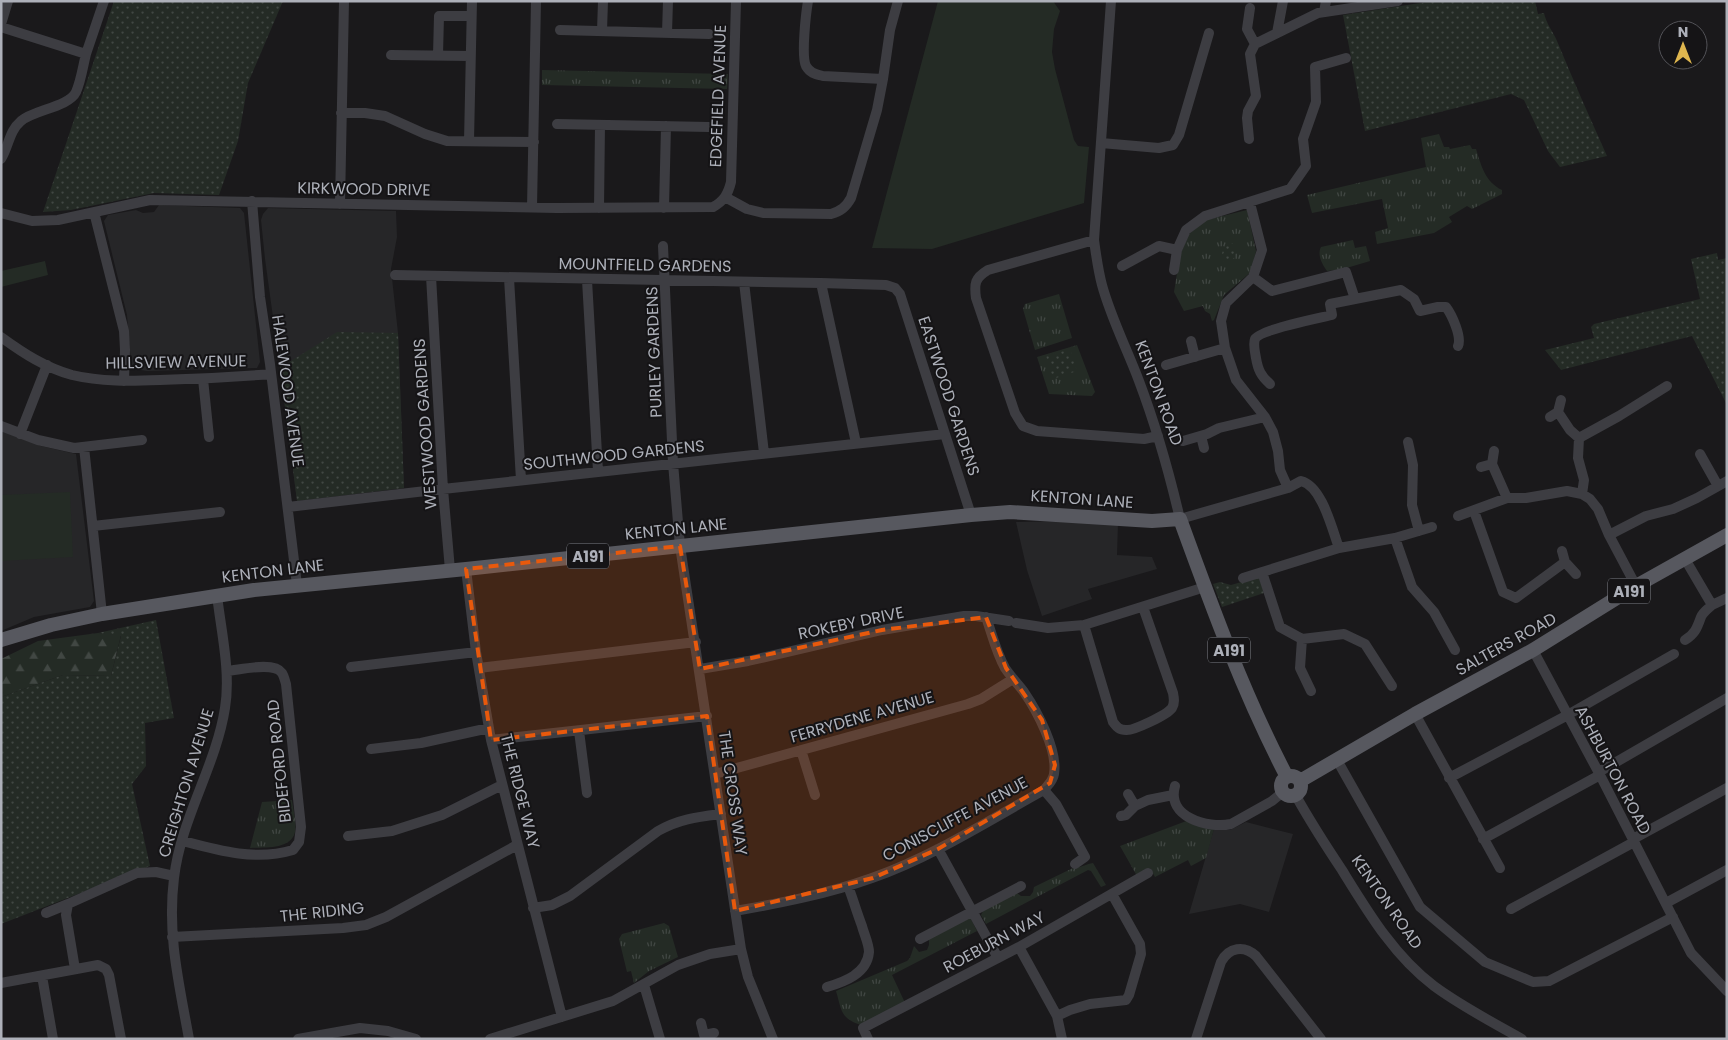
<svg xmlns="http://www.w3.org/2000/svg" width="1728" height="1040" font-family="Poppins,sans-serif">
  <defs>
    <pattern id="grass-tufts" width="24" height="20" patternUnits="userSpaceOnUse" patternTransform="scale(1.25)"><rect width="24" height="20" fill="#242b25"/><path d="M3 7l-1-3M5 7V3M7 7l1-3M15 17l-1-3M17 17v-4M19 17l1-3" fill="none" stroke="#414743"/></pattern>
    <pattern id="forest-firs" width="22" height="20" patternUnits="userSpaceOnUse" patternTransform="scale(1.25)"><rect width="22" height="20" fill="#242b25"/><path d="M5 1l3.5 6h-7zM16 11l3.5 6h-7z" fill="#414743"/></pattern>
    <pattern id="park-dots" width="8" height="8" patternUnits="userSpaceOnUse" patternTransform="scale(1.25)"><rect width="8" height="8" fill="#242b25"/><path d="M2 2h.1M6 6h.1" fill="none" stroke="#414743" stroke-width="1.8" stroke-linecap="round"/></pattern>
  </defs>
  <rect width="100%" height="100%" fill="#1a191b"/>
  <!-- built -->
  <path fill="#262628" d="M159,205l81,3 4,5 16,149 -3,6 -110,3 -12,-2 -4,-6 -4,-48 -23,-94 4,-6 28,-5 7,3 11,-1z
    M268,208l128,3 1,26 -6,32 7,64 6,155 -107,13 -17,-133 -15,-109 -4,-39 2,-6z
    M1,430l40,16 35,8 18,147 -4,6 -56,10 -33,14z
    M1071,521l47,2 -1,32 35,2 5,12 -69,20 4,10 -50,17 -15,-46 -11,-48z
    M1246,822l47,12 -24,78 -29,-8 -51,10 25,-85 16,1z"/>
  <!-- grass -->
  <path fill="url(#grass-tufts)" d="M542,70l186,4 -1,15 -185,-4z
    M1439,134l5,13h5l1,2 20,-4 2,4h4c5,16 9,33 26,41v4l-30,15 -5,-3 -18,11 3,5 -18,11 -57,11 -2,-12 13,-4 -6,-29 -70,14 -5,-18 119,-28 -5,-29z
    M1247,210l9,41 -5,21 -27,23 -10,25 -2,1 -2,-7 -5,-3 -2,-5 -19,5 -10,-19 6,-37 9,-21 17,-14z
    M1353,240l2,8 11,-2 4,15 -27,8 -16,2c-5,-7 -10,-16 -6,-24z
    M1059,294l13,44 -37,12 -12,-41 2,-5z
    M1077,345l18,47 -3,4 -43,-2 -12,-37z
    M292,800c1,8 5,25 3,32 -4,18 -31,15 -45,16l12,-46z
    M1189,820l25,9 -8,29 -15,8 -3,-6 -33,17 -5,-9 -13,8 -17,-30z
    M1093,863l13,22 -5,2 -10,-16 -3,-1 -102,54 -5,-9 3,-6 33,-16 4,3h9l3,-4 1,-5 41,-20c6,1 11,-3 18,-4z
    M965,919h6l6,12 -85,44 14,30 -45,20c-21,-7 -19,-14 -25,-34l71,-30 3,-3 4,-12 5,6 8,-2 2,-5v-8z
    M664,923l5,3 9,31 -29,14 -15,12 -3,-12 -4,1 -8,-33 3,-5z"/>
  <!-- forest -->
  <path fill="url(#forest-firs)" d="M98,633l23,2 -10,41 -48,-1 -62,22v-38l37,-18z"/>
  <!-- park -->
  <path fill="url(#park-dots)" d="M114,1h169l-35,82 -10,58 -19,54 -65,-2 -83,17 -28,2z
    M1433,1h102l3,13 6,-1c2,10 9,19 13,28 16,39 33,77 50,115l-47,11 -12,-16 -24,-51 -13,-6 -146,37 -22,-116z
    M1232,243c6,7 4,21 -8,19 -5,-8 0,-17 8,-19z
    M1717,253l1,7 9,-2v147l-35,-69 -131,34 -16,-20 49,-12 -3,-11 3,-3 106,-25 -9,-40z
    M337,332l61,1 6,155 -107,13 -17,-133z
    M1070,349l7,22 -24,8 -7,-23z
    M1259,577l5,16 -42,14 -9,-23 7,-2 11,3z
    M156,620l18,98 -29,5 1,43 -14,18 18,82 -149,58v-227l62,-22 48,1 10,-40 -23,-3z"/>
  <!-- garden -->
  <path fill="#242b25" d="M938,1h115l7,10 -6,18 -2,23 3,17 19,71 4,6 11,1 -5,56 -152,46 -60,-1z
    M45,261l3,14 -47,12v-16z
    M70,492l3,65 -72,4v-66z"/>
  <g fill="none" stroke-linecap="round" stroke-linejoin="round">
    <!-- minor -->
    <path stroke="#3d3d42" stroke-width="10" d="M808,1c-2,12 -7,55 -2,65 4,7 9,8 17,10l60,3
      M1111,1l-17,239c2,15 4,30 8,45 9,33 25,64 37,96 17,45 30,91 41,138l108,-31 13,-7c21,5 31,48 38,67
      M1250,8l-3,21 8,15
      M1324,12l2,-11
      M1,24l7,-23
      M1,27l85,27c-3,12 -5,27 -10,38 -7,15 -43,18 -55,29 -12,10 -12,25 -20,38
      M560,30l149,4
      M602,31l1,-30
      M667,33l1,-32
      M1277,33l6,-32
      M86,54l18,-53
      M391,55l79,1
      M438,55l1,-39h32
      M341,113h24l20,3 40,18 22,7 87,1
      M557,124l152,3
      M1249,139l-2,-21 1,-7 8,-15 -6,-42 5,-10 63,-31 80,-12
      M469,141l3,-140
      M1101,143l58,5 14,-3 6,-10 30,-102
      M725,197l22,12 16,4 68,1c10,-3 15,-7 20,-16l26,-88 6,-31 7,-49 8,-29
      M252,201l8,96 10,67 27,221
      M1250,203l12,47 -9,27 -27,26 -5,18 4,27 11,32 29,37 8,15 5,19 2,19 8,18
      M340,204l4,-203
      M532,207l4,-206
      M599,208l1,-83
      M664,208l2,-82
      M94,212l30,119 1,19 -1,31
      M1,213l31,8 26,-1 92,-20 407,8 156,-1c11,-6 15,-13 18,-25l5,-181
      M1094,240l-106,30c-13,8 -14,13 -12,28l39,115 8,13 14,5 107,8 14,-3
      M663,246l10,217 7,83 61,403 7,28 25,62
      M1122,266l37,-20 18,4
      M1174,270l3,-20 9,-20 19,-14 85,-27 16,-23 -3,-27 13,-37 -1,-35 31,-9
      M395,275l426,8 65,2 9,3 5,6 71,221
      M431,276l12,213 7,81
      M1253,277l19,14 74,-19 9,27 -25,5 2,11c-12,3 -73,15 -77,24 -2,5 0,14 1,19 2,12 5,18 14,26
      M509,278l12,202
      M587,280l11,191
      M744,282l20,171
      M821,283l35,160
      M1355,299l46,-9 13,9 6,12 18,-4h8c6,8 16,30 12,39
      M1,337c22,16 45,31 71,38 29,7 59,6 88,5 37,-1 74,-3 111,-6
      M1191,341l4,16
      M1166,365l59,-17
      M203,379l6,58
      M1558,412l12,18 9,8
      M1550,417l8,-5 3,-12
      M1,426l37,14 36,8 68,-8
      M20,434l27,-69
      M1201,436l3,12
      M1183,441l24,-7 12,-6 46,-11
      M1408,442l5,23 -1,40 7,26
      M84,447l18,167
      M1700,454l18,32
      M1492,464l15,34
      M1481,467l11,-3 2,-13
      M1582,494l2,-14 -6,-22 1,-20 40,-22 48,-30
      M288,507l155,-18 502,-55
      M1474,511l29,81 13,6 49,-36
      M1458,516l49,-18h19l41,-7 15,3 8,5 8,10 11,26 27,51
      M93,526l127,-14
      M1609,535l37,-19 27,-7 24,-11 30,-17
      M1395,538l17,49 22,25 21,38
      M1562,551l3,11 11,12
      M466,569l10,83 15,88 71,277
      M1262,572l18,55 22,12 42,-5 21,10 27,42
      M1243,578l96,-30 56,-10 37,-11
      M1712,605l15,-7
      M986,617c6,17 10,35 19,51 6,9 13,16 19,24 13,19 34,58 30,82 -1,7 -6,11 -10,16l12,14 29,53 -10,7
      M1016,623l32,5 36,-3 121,-38
      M1084,625l29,97c4,5 6,8 13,8 7,1 41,-15 46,-22 3,-5 2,-10 1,-15l-30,-86
      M1302,639l-2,29 11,23
      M1685,640c10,-6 12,-12 16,-23 2,-5 7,-8 11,-12l-27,-46
      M1533,650l67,125 91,178 36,38
      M351,667l125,-15
      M479,668l217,-26
      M700,669l48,-8 134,-31 82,-14h12l33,5
      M1415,714l85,154
      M579,731l8,62
      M491,740l216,-24
      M371,749l50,-6 68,-15
      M801,750l14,45
      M1337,760l83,147 65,55 48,20 16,-1 124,-64
      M1599,772l128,-74
      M715,774l253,-70 13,-5 32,-20
      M1449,778l115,-61 110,-63
      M1175,786c-9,31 33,43 56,38l41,-23 11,-9
      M1296,796c14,25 30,50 46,74 26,42 52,86 92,116 27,20 58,36 88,53
      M1135,806l13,-6 25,-5
      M1121,816l5,-1 9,-9 -7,-12
      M348,836l44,-5 50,-16 60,-30
      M1483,839l117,-64
      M1633,839l94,-51
      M183,841c37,10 73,20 110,9l6,-8 2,-15 -15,-143c-1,-3 -2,-8 -4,-11 -8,-12 -42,-3 -55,-2
      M938,849l60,109
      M1666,903l61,-33
      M533,908l19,-3 18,-9 88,-65c21,-12 39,-14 63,-17
      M1511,909l123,-67
      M735,911c46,-8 92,-17 137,-33 60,-21 116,-57 172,-88
      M46,913l22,-9
      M172,937l171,-9 23,-3 20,-8 131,-72
      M920,939l101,-53
      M1019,947l38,69 5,23
      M75,969l-9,-54 2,-11 69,-31 19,-1 18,4
      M42,976l11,63
      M1,983l97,-18 8,4 3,6 12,64
      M644,985l16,54
      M827,987c17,-5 40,-13 42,-35 0,-8 -5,-18 -7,-26 -5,-13 -9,-27 -14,-40
      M1057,1016l13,-6 20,-6 36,-4 3,-5 12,-41 -1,-10 -28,-50
      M701,1023l3,12 10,-2
      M189,1039c-10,-56 -22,-104 -15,-161 7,-60 42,-112 51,-170 6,-36 -4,-77 -8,-113
      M298,1039l62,-11 28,3 28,8
      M490,1039l123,-38 65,-36 32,-11 31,-5
      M868,1039l-5,-11 156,-81 129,-74
      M1196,1039l25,-77c8,-15 23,-17 35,-6l65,83"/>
    <!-- major -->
    <path stroke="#57585f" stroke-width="14" d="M1,640l50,-15 51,-11 152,-24 212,-21 505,-54 39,-3 142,9 28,-2c32,88 64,176 107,258
      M1281 786a10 10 0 1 1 20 0a10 10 0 1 1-20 0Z
      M1300,781l115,-67 118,-64 103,-64 91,-51"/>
  </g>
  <!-- marked area -->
  <path fill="#e8590c" fill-opacity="0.2" stroke="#e8590c" stroke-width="4" stroke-dasharray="10 6" stroke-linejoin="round" d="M680,546l20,123 182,-39 104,-13 20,51 36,52 13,45 -5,18 -112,66 -65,29 -138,33 -28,-195 -216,24 -25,-171z"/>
  <g text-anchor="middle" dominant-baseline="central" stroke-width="4" stroke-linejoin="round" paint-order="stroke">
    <!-- shield labels -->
    <g fill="#151416" stroke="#7f8188" stroke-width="1">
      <rect x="567" y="543.5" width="42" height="25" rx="4"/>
      <rect x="1608" y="578.5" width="42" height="25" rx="4"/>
      <rect x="1208" y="637.5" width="42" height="25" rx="4"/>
    </g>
    <g font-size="15" font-weight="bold" fill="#adb0b9">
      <text x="588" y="556">A191</text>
      <text x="1629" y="591">A191</text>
      <text x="1229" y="650">A191</text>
    </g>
    <!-- street labels -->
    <g font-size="16" fill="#adb0b9" stroke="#151416">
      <text transform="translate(718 96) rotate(-88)">EDGEFIELD AVENUE</text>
      <text transform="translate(364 189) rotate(1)">KIRKWOOD DRIVE</text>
      <text transform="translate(645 265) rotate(1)">MOUNTFIELD GARDENS</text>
      <text transform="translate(654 352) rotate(-92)">PURLEY GARDENS</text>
      <text transform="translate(176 362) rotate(-1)">HILLSVIEW AVENUE</text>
      <text transform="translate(288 391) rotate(82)">HALEWOOD AVENUE</text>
      <text transform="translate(1159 393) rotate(70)">KENTON ROAD</text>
      <text transform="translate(949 396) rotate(72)">EASTWOOD GARDENS</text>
      <text transform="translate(425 424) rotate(-94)">WESTWOOD GARDENS</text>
      <text transform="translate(614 455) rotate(-6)">SOUTHWOOD GARDENS</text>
      <text transform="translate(1082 499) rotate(4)">KENTON LANE</text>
      <text transform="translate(676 529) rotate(-6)">KENTON LANE</text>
      <text transform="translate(273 571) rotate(-7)">KENTON LANE</text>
      <text transform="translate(851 623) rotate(-12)">ROKEBY DRIVE</text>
      <text transform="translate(1506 644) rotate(-29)">SALTERS ROAD</text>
      <text transform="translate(862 717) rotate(-16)">FERRYDENE AVENUE</text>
      <text transform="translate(279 761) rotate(-96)">BIDEFORD ROAD</text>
      <text transform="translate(1613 770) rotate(62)">ASHBURTON ROAD</text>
      <text transform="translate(186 783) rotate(-73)">CREIGHTON AVENUE</text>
      <text transform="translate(520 791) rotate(76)">THE RIDGE WAY</text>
      <text transform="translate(733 793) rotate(82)">THE CROSS WAY</text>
      <text transform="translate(955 819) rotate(-28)">CONISCLIFFE AVENUE</text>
      <text transform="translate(1387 902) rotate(55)">KENTON ROAD</text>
      <text transform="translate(322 912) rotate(-6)">THE RIDING</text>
      <text transform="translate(994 942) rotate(-28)">ROEBURN WAY</text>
    </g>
  </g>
  <!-- border -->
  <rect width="1728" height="1040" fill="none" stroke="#adb0b9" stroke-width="5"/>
  <!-- north arrow -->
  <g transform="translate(1683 45)"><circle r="24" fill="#151416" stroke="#525257"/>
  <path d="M0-4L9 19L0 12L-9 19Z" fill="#dfb64e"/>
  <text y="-8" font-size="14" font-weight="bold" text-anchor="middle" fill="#adb0b9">N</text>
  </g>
</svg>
